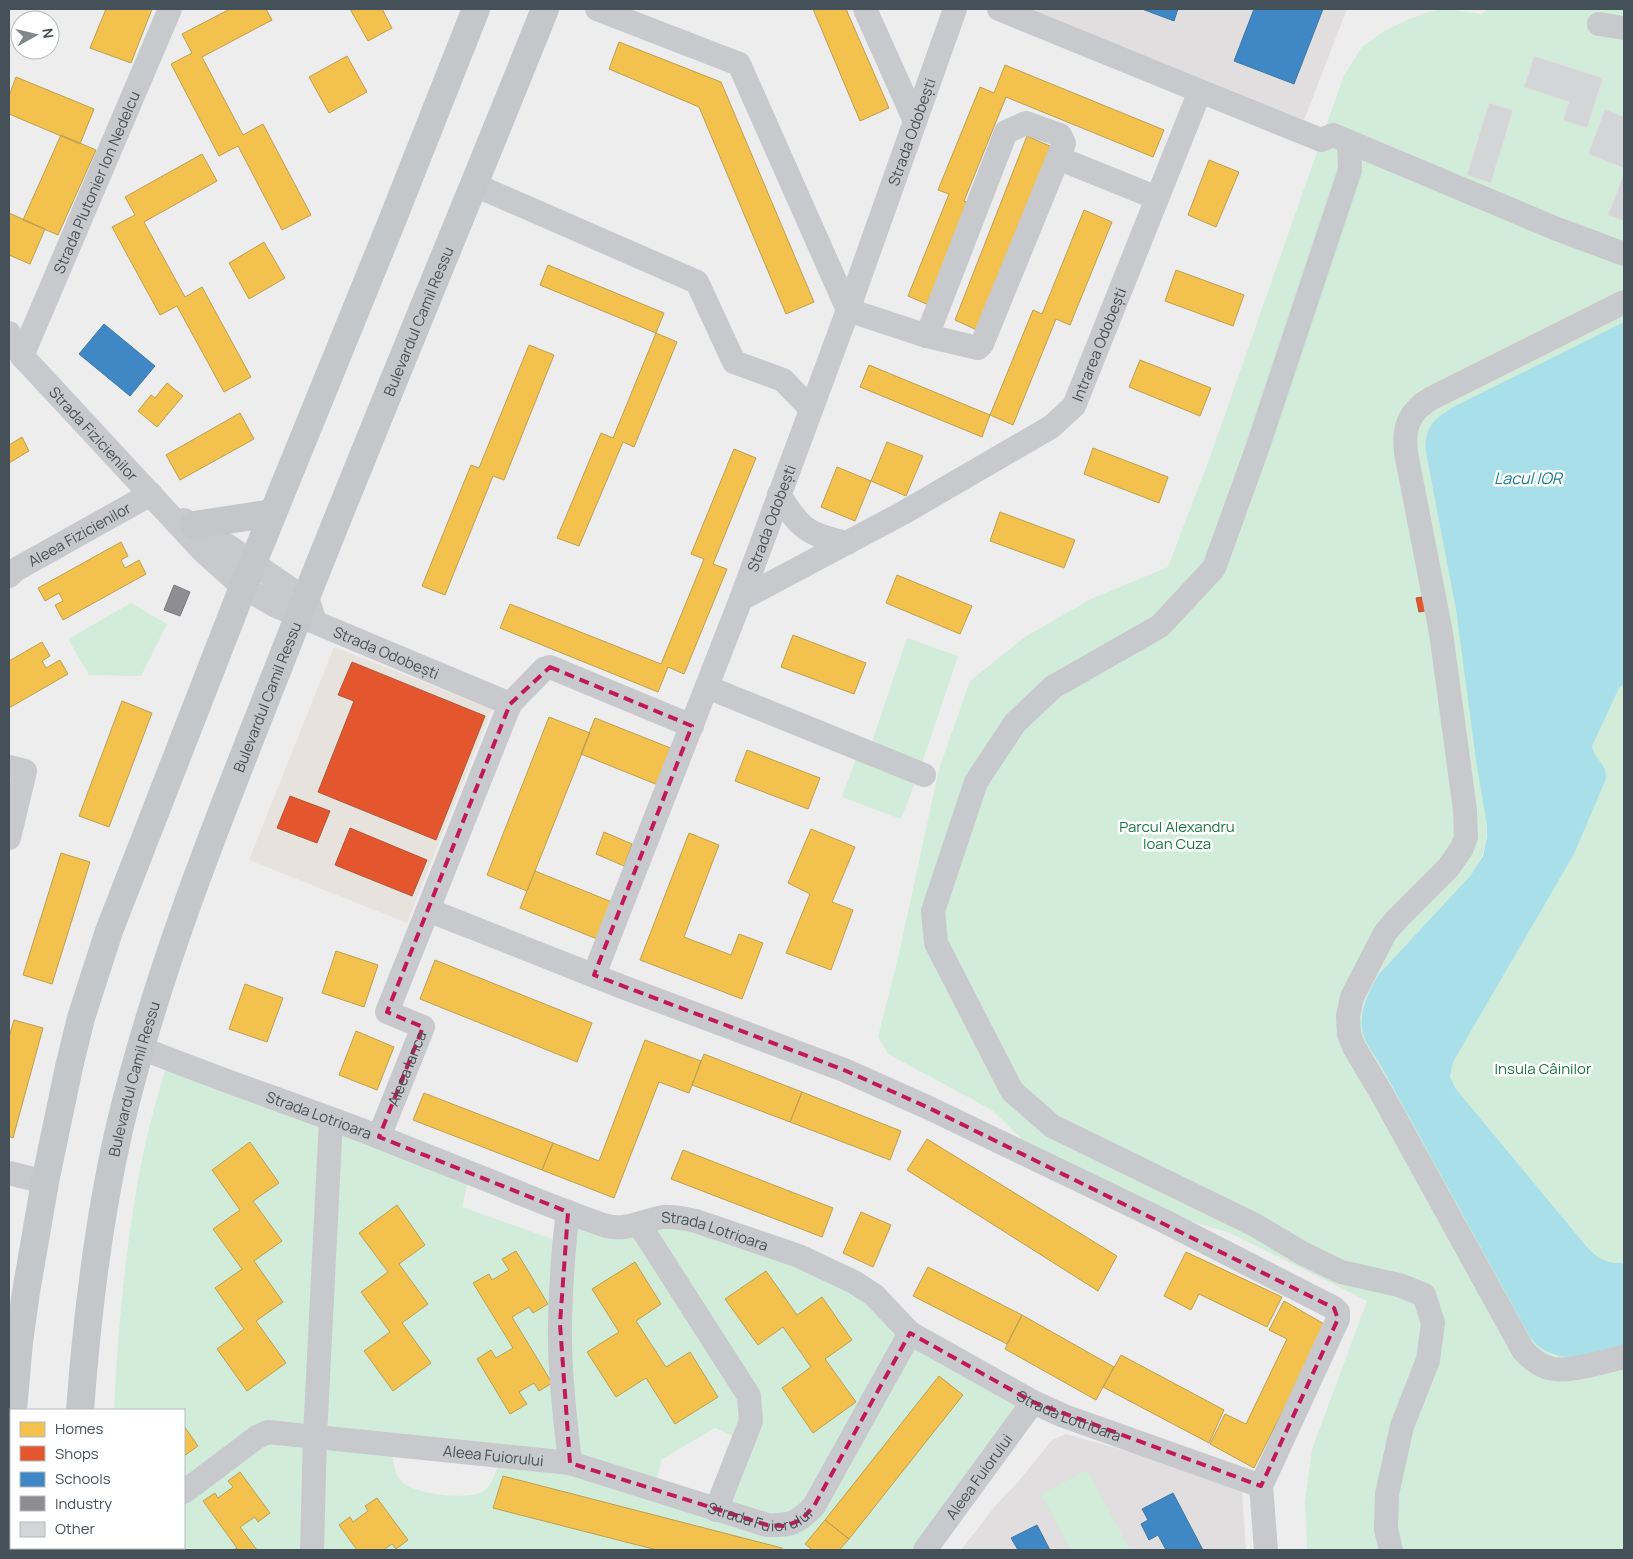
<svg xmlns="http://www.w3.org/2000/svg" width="1633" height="1559" font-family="Manrope,sans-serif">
  <rect width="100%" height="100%" fill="#eeeded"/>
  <!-- commercial -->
  <path fill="#e7e3dc" d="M334,647l158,62 -85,214 -158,-63z"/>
  <!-- education -->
  <path fill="#e0dede" d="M1018,9h329l-43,111z
    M1066,1434l114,32 62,25 4,59h-285l35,-45 21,-22 35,-43z"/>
  <!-- green -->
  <path fill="#d2ecda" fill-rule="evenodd" d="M1446,9l36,5 5,-5h137v108l-19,-8 -17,45 36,14v5l-16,42 16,6v101l-169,84c-20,12 -32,22 -29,47l30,157 31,215c0,19 -4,35 -16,50l-92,99 -12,70 13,20 159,283 15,9 70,-10v204h-317l-2,-48 7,-53 55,-148 -139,-69 -53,-15 -150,-75 -33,-32 -104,-56 -10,-17 20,-79 41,-189 31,-88 55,-44 66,-38 77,-32 42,-110 134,-382 18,-28 22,-16 23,-11 21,-8z
    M131,603l36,21 -26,52 -52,-1 -21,-36z
    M907,638l51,18 -36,107 -51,-18z
    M1624,684v579c-16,1 -26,-4 -37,-16l-131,-158 -6,-12 3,-15 121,-209 32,-74c2,-15 -16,-22 -14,-37l27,-54z
    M856,758l60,22 -15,39 -59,-22z
    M168,1059l302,114 -8,34 102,36 4,-31 85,7 146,37 234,146 -108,148h-773v-2h32v-138h-70c4,-86 12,-171 29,-256 7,-32 16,-64 25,-95zM715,1428l28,12 -27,70 -62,-20 8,-31zM392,1445l109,12c-4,10 -8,27 -17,34 -14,10 -70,3 -82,-9 -9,-10 -9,-25 -10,-37z
    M1087,1470l43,80h-59l-30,-56z"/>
  <!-- water -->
  <path fill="#a9dfe8" d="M1624,322v362l-5,4 -27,58c2,13 16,19 14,33l-32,75 -121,208 -3,15 6,12 131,158c11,12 21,17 37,16v83c-33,7 -69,24 -94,-9l-150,-273c-6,-10 -15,-20 -17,-31 -5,-21 6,-42 16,-59l92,-99 12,-19 4,-19v-12l-10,-58 -21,-157 -30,-157c-3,-26 9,-35 29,-47z"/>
  <!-- homes -->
  <path fill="#f2c14e" stroke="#be9f51" d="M106,9h46l-21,54 -41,-15z
    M230,9h36l6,11 -70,37 41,78 20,-11 48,91 -29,15 -44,-84 -19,10 -48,-92 21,-11 -10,-19z
    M350,9h32l10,19 -24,13z
    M813,9h33l43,99 -29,13z
    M619,42l102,40 93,220 -28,12 -87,-207 -90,-38z
    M347,56l20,36 -38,21 -20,-36z
    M1005,65l159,65 -11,27 -147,-60 -42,104 8,3 -41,102 -23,-10 41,-102 -11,-4 42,-103 14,6z
    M16,77l78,32 -14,35 -71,-30v-18z
    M61,135l35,15 -38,85 -35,-15z
    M1027,136l25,11 -73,184 -24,-11z
    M202,154l15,27 -73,41 41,75 17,-10 49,90 -27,15 -47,-86 -17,9 -48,-88 23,-12 -10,-18z
    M1209,160l30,12 -23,55 -28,-12z
    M1084,210l28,12 -42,103 -14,-6 -43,106 -23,-10 43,-105 9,4z
    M9,213l36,16 -15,35 -21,-9z
    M264,242l21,36 -36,21 -20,-36z
    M548,265l116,48 -8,20 -116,-48z
    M1176,270l68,25 -11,31 -68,-25z
    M656,333l21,9 -43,105 -11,-5 -44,104 -22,-8 44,-105 12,5z
    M529,345l25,10 -50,125 -11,-4 -48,119 -23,-9 49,-121 8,3z
    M1140,360l71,28 -11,28 -71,-29z
    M869,365l121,50 -8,22 -122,-50z
    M167,383l16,13 -26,31 -19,-16 13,-16 4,3z
    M240,413l14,26 -74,41 -14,-25z
    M22,437l7,14 -20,12v-18z
    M887,442l36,14 -17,40 -35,-15z
    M1093,448l75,29 -9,26 -75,-29z
    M734,449l22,9 -43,106 14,5 -43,105 -16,-7 -10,25 -158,-64 10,-24 151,60 43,-105 -13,-5z
    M837,467l34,14 -16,40 -34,-14z
    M1000,512l75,28 -11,28 -74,-27z
    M121,542l7,14 -7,4 4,8 14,-8 7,14 -83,46 -8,-15 8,-4 -4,-8 -14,8 -7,-13z
    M897,575l75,31 -12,28 -74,-31z
    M793,635l73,28 -12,31 -73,-27z
    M42,642l8,14 -8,5 4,7 14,-8 8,14 -59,34v-47z
    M122,701l30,12 -43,114 -30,-11z
    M549,717l41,16 -63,158 -40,-16z
    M595,718l78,31 -15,36 -77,-31z
    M747,750l73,28 -12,31 -73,-28z
    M811,829l44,18 -23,55 21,8 -22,60 -45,-17 24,-59 -22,-11z
    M604,832l28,12 -8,22 -28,-12z
    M689,833l30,12 -35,92 47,18 8,-21 24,9 -21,56 -102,-39z
    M61,853l29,9 -38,122 -29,-9z
    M535,871l77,31 -15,37 -77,-31z
    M336,951l42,14 -14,42 -42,-14z
    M435,960l157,63 -15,39 -157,-63z
    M245,984l38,14 -16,44 -38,-13z
    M14,1020l29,8 -30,110 -4,-2v-99z
    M356,1031l38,16 -17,43 -38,-15z
    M645,1040l56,21 -12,32 -30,-11 -45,116 -72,-28 11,-27 46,18z
    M704,1054l98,38 -12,30 -98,-37z
    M802,1092l99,39 -11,29 -100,-38z
    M424,1093l129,50 -11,27 -129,-50z
    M927,1139l190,117 -19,35 -191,-121z
    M250,1142l29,41 -26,18 29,40 -28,20 29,41 -27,19 30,42 -39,28 -30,-42 27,-20 -29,-41 27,-19 -29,-40 27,-19 -28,-40z
    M683,1150l150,58 -11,29 -151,-58z
    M397,1205l28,40 -26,19 29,40 -26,19 29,40 -38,28 -29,-40 26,-19 -29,-40 27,-20 -29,-39z
    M861,1212l30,13 -18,42 -30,-14z
    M516,1251l32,53 -15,9 -4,-6 -17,10 40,66 -13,8 -5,-8 -15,9 8,12 -17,10 -33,-55 14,-9 5,8 17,-10 -40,-65 16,-9 3,6 17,-10 -7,-11z
    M1186,1252l96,45 -15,30 -68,-33 -8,16 -27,-14z
    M635,1262l26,42 -25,17 30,46 24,-15 28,45 -43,27 -29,-46 -30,19 -29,-45 32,-20 -27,-43z
    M928,1267l94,48 -15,29 -94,-48z
    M766,1271l31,44 25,-18 30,43 -27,19 31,43 -43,31 -31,-45 29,-21 -28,-40 -25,18 -33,-46z
    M1284,1301l42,24 -72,143 -44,-24 15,-30 21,10 41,-85 -18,-9z
    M1022,1315l92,52 -18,33 -91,-51z
    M1121,1355l103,55 -15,33 -106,-56z
    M939,1376l24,19 -114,144 -24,-19z
    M184,1426l14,20 -14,10z
    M240,1472l30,41 -12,9 -3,-5 -15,10 17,23h-24l4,-2 -34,-47 12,-8 3,5 15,-11 -5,-6z
    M503,1476l279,72v2h-125l-164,-42z
    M377,1498l31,42 -12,9 -4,-5 -9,6h-26l-18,-25 11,-8 3,5 15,-11 -3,-5z
    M825,1520l24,19 -10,11h-29l1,-1 -6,-5z"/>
  <!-- shops -->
  <path fill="#e4572e" stroke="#b4553b" d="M1427,596l3,14 -11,2 -3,-14z
    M352,662l133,54 -49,124 -118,-48 36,-91 -16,-6z
    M290,796l40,15 -13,32 -40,-15z
    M350,828l77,32 -15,36 -77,-31z"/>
  <!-- schools -->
  <path fill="#3f88c5" stroke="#4178a4" d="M1142,9h36l-4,12z
    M1254,9h69l-29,75 -60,-23z
    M104,324l51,42 -25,30 -51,-42z
    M1173,1493l30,57h-37l-8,-15 -9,5 -8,-16 7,-4 -6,-11z
    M1037,1525l13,25h-32l-7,-12z"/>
  <!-- industry -->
  <path fill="#8d8d92" stroke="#777b81" d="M174,585l16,7 -10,24 -16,-6z"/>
  <!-- building -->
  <path fill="#d4d5d6" stroke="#dfdfe0" d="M1534,56l69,22 -16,50 -24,-8 6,-18 -45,-15z
    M1489,103l24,7 -22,73 -24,-8z
    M1605,109l19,8v51l-36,-14z
    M1624,173v48l-16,-6z"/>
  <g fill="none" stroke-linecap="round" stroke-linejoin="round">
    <!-- minor -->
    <g stroke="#c7c9cc" stroke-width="24">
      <path d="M597,9l142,55 109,246 79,26 51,12 4,-4 76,-186 99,40"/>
      <path d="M865,9l50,112"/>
      <path d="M1599,24l25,4"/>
      <path d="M1200,91l121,49 12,-5 224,94 67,25"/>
      <path d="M1349,143l1,27 -93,279 -43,119 -54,58 -107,61 -38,36 -39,59 -43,129 3,32 76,148 40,35 203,99 47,28 39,19 58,13 25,10 9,28 -5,37 -26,66 -15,68 -1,35 5,21"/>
      <path d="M475,185l222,97 37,80 49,18 28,29"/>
      <path d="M1624,302l-192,96c-23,13 -29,29 -26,55l35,180 24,177 1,27 -4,11 -14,20 -52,52 -11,13 -33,64 -4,19 1,18 5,13 29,49 140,254c8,9 18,17 30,19 18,3 53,-8 71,-12"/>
      <path id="s1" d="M9,333l13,23 181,195 40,36 33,19 234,98 34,-35 6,-2 142,59"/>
      <path d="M927,336l79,-204 20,-9 34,12 4,8 -6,15"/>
      <path id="s2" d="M22,356l148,-347"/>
      <path d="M779,494c20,34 29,41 68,49"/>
      <path d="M184,520l46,27 75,52 4,4 4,13"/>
      <path id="s3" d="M9,576l6,-6 136,-76"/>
      <path id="s4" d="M741,599l162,-86 148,-86 23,-21 126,-315 -201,-82"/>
      <path d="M707,687l217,88"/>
      <path d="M9,767l16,4 -16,67"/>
      <path d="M428,910l192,76 224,84 83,37 235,113 172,88 4,4v7l-77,167 5,64"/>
      <path id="s5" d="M594,975l147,-376 107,-289 107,-301"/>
      <path id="s6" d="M141,1048c79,32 161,59 241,90 47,19 94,37 140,56 28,11 57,23 85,32 20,5 37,-6 56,-9 11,-1 22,2 33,4l103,35 55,26 20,13 36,38 123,69 31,14 197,70"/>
      <path id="s7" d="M379,1137l44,-110 -36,-15 123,-308"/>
      <path d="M9,1173l36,9"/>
      <path d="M568,1212c-5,36 -7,73 -8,110 -1,47 5,95 10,141"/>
      <path d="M639,1224l110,172 2,25 -35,89"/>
      <path id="s8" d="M184,1492l73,-55 11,-5 302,31 197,62c23,1 31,-2 47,-19l96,-173"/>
      <path d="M312,1550l3,-114 16,-317"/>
      <path id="s9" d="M925,1550l108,-148"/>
    </g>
    <!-- major -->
    <g stroke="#c4c7ca" stroke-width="28">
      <path d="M194,525l79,-12"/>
      <path d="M13,1410l6,-68 7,-50 19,-110 24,-115 12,-49 28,-87 134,-344 147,-361 86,-217"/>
      <path id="s10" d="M80,1410c7,-94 18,-188 39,-280 40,-170 108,-331 171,-492 83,-211 171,-419 255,-629"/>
      <path d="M11,1450v69"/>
      <path d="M12,1548v2"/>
      <path d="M77,1548v2"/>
    </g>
  </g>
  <!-- marked area -->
  <path fill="none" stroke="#c2185b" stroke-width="4" stroke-dasharray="10 6" stroke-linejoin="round" d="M550,667l142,59 -98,249 250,95 83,37 407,201 4,11 -77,167 -228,-84 -123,-69 -96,173 -13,14 -16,6 -18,-1 -197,-62 -10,-139 8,-112 -189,-75 44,-110 -36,-15 123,-308z"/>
  <g text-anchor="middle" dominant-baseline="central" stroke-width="5" stroke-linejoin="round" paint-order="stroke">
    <!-- street labels -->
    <g font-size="15" fill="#455158" stroke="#fff">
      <text stroke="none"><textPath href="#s5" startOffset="901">Strada Odobești</textPath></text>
      <text stroke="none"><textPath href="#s2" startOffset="189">Strada Plutonier Ion Nedelcu</textPath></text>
      <text stroke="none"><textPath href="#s10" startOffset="1146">Bulevardul Camil Ressu</textPath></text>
      <text stroke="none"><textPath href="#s4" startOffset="452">Intrarea Odobești</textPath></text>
      <text stroke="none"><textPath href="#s1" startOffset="132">Strada Fizicienilor</textPath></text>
      <text stroke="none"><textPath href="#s5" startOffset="490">Strada Odobești</textPath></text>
      <text stroke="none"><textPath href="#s3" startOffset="82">Aleea Fizicienilor</textPath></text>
      <text stroke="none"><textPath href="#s1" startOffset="504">Strada Odobești</textPath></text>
      <text stroke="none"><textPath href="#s10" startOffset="741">Bulevardul Camil Ressu</textPath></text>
      <text stroke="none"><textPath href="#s7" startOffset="74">Aleea Ianca</textPath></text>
      <text stroke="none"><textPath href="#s10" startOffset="336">Bulevardul Camil Ressu</textPath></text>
      <text stroke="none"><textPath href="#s6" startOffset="190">Strada Lotrioara</textPath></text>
      <text stroke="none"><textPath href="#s6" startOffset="610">Strada Lotrioara</textPath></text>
      <text stroke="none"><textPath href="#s6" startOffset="1015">Strada Lotrioara</textPath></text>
      <text stroke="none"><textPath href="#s8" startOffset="330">Aleea Fuiorului</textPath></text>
      <text stroke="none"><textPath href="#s9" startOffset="91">Aleea Fuiorului</textPath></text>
      <text stroke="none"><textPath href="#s8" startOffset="606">Strada Fuiorului</textPath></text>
    </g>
    <!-- park labels -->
    <g font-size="15" fill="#1b7441" stroke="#fff">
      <text x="1177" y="826">Parcul Alexandru<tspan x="1177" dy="17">Ioan Cuza</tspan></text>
      <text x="1543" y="1068">Insula Câinilor</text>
    </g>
    <!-- water labels -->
    <g font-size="16" font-style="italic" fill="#147e8e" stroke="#fff">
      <text x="1528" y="478">Lacul IOR</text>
    </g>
  </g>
  <!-- border -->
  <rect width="1633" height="1559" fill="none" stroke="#455158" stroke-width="20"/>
  <!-- legend -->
  <rect x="10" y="1409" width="175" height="140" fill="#ffffff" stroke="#b5b9bc"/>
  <rect x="20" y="1422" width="25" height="15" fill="#f2c14e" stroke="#b5b9bc"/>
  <text x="55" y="1434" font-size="15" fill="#455158">Homes</text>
  <rect x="20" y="1446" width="25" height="15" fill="#e4572e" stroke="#b5b9bc"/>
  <text x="55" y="1459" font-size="15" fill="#455158">Shops</text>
  <rect x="20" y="1472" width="25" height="15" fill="#3f88c5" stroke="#b5b9bc"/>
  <text x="55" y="1484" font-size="15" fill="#455158">Schools</text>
  <rect x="20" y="1496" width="25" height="15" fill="#8d8d92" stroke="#b5b9bc"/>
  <text x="55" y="1509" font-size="15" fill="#455158">Industry</text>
  <rect x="20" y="1522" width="25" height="15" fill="#d4d5d6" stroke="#b5b9bc"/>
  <text x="55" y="1534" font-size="15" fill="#455158">Other</text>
  <!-- north arrow -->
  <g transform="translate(35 35) rotate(82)"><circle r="24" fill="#ffffff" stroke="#b5b9bc"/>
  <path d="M0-4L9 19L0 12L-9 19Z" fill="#80888c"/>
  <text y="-8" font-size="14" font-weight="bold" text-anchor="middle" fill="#455158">N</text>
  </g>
</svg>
